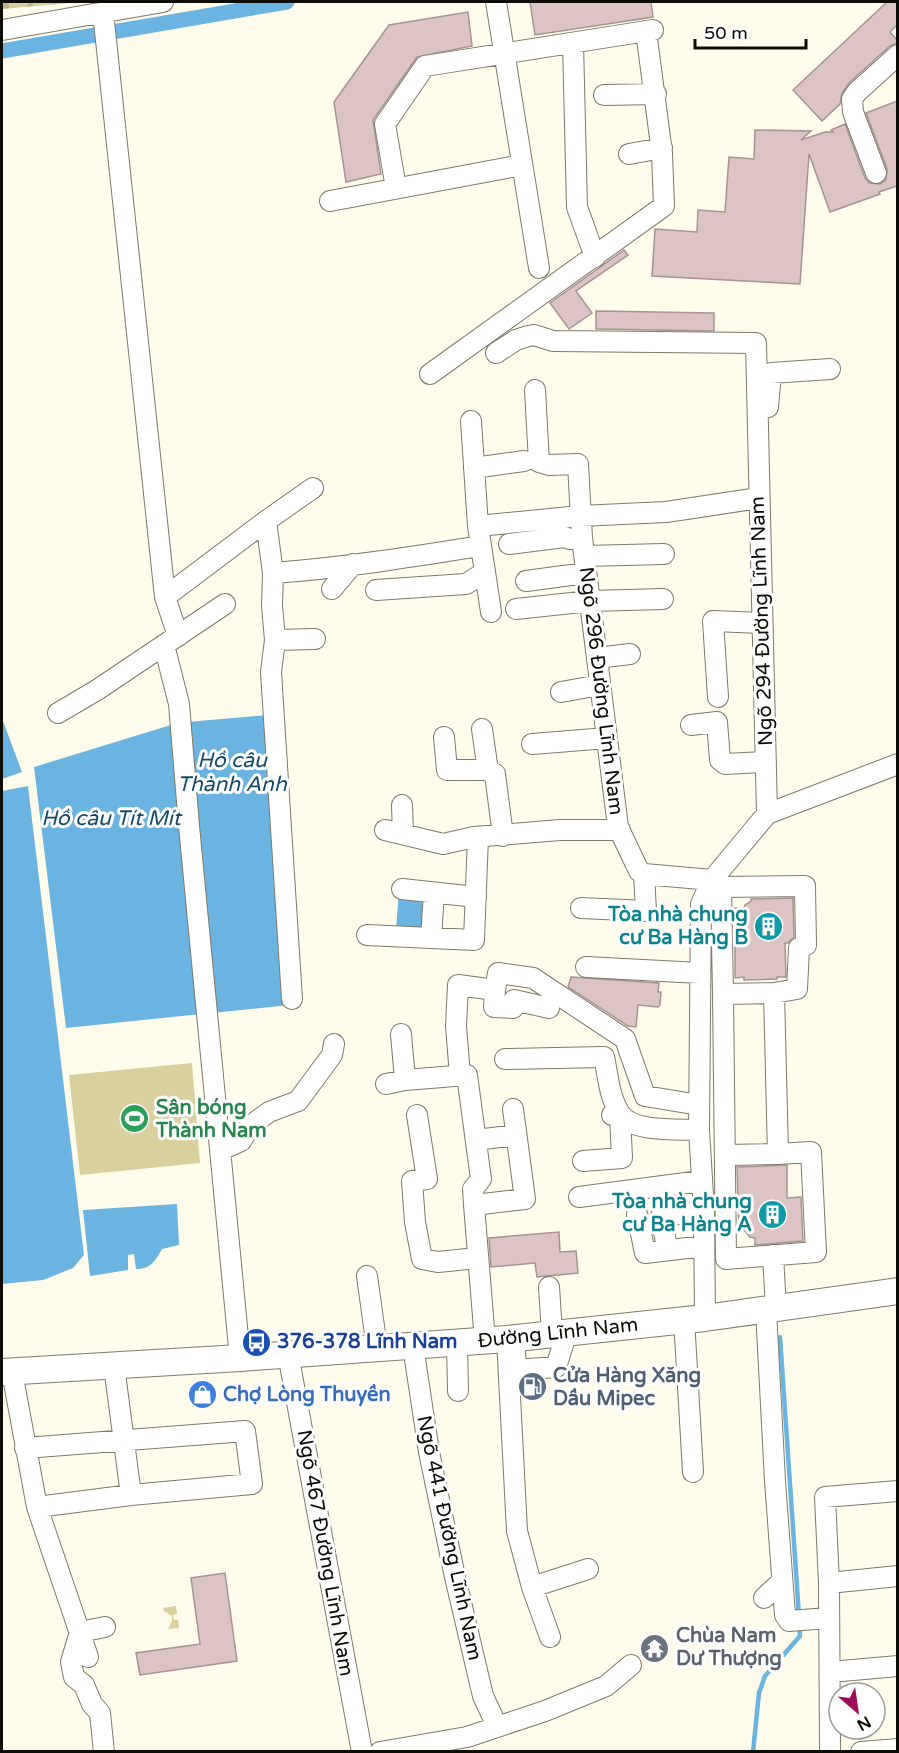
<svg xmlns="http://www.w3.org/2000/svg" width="899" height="1753" font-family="'Varela Round',sans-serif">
  <defs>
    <pattern id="cemetery-stones" width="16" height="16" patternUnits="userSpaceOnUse" patternTransform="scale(1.5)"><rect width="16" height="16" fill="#dad09e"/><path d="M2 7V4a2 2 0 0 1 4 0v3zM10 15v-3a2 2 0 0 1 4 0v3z" fill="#bab187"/></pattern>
  </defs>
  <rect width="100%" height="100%" fill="#fffcec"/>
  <!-- grass -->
  <path fill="#dad09e" d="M192,1063l8,100 -120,12 -11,-100z
    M176,1606l1,8 -4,1 1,5h4l1,8 -11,1 4,-8v-5l-8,-5 -1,-3z"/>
  <!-- cemetery -->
  <path fill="url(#cemetery-stones)" d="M2,2h79l-79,7z"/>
  <!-- water -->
  <path fill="#6bb4e2" d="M269,715l20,290 -77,8 -25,-291z
    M3,721l19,51 -20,7v-57z
    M174,724l27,290 -135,14 -32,-261z
    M28,786l56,469 -11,13 -30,12 -41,4v-493z
    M399,890l33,3 -1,38 -35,-1z
    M177,1204l2,41 -17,4c-7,12 -11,20 -26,20l-2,-15 -6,1v15l-38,6 -7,-66z"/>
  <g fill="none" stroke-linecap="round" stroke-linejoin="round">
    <!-- stream -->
    <path stroke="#6bb4e2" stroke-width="4.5" d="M780,1337l19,279
      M753,1752l6,-59 6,-17 35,-40 -1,-12"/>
    <!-- canal -->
    <path stroke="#6bb4e2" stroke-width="15" d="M2,51l285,-49"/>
  </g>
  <!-- building -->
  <path fill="#dbc4c3" stroke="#a89392" stroke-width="1.5" d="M530,2h121l2,15 -118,18z
    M887,2h10v23l-7,7 7,8v3l-7,3 -41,37 -7,10 -2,11 -18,17 -29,-31z
    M468,12l4,34 -55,11 -44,63 8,54 -35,8 -12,-80 55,-77z
    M897,101v85l-18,6 1,2 -50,18 -21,-58 -9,130 -148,-8 3,-47 42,3 1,-22 27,2 4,-55 25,2 1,-29 56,1 -10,9 24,-8h8l-2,-2 14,-6 20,54 4,5 11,1 6,-4 1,-11 -21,-56z
    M624,250l4,5 -52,36 16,22 -23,16 -19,-26z
    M596,311l118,2v18l-118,-2z
    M793,898l1,39 -6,6h-3l1,34h-9v2l-33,1v-3l-9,1v-70h9l1,-3 6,-4v-2z
    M571,977l88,6 -1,9h3l-1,13 -2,2 -20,-2 -2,22 -8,-1 -60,-39z
    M787,1165v33l14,-1 2,44 -48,4v-7l-5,-1 -6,-7 -5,1 -2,-64z
    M559,1232l1,20 16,-1 2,22 -41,4 -2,-14 -44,4 -2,-29z
    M225,1573l12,88 -97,14 -4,-22 64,-9 -9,-66z"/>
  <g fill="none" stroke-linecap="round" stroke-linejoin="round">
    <defs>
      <path id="minor" d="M496,2l43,266
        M103,12l62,585 13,39
        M2,30l161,-28
        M573,43l4,164 18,50
        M604,95l52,-1
        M629,154l33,-6
        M876,173l-23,-61 -1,-13 5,-7 41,-37
        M396,188l-11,-64 40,-58 228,-36
        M330,201l192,-36
        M496,353l20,-13 12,-4 6,-1 19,6 203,2 11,471 -55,66 -11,24 -2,226 5,81 1,107
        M430,374l234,-168 -2,-53 -16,-122
        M535,390l4,72 10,3 29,-1 4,74 36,289 21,44 5,3 68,6
        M768,407l3,-34 59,-4
        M474,468l50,-7
        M266,521l47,-33
        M478,526l102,-10 86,-4 93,-14
        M509,544l55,-7 6,2 12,-1
        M585,556l79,-2
        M485,572l6,40
        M526,581l60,-8
        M332,589l21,-25
        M376,590l90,-6 19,-12 -7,-46 -7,-105
        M165,597l101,-76 7,52
        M516,609l74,-8 73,-2
        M275,640l40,-1
        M164,645l15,59 10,122 51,532
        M597,658l33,-4
        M561,692l39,-7
        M718,697l-5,-76 49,2
        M58,713l39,-23 128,-86
        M691,725l26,-3 3,38 5,4 41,-2
        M482,729l6,42
        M444,737l3,33h39l9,4 8,62
        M532,744l75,-6
        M402,805l1,28
        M767,814l131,-50
        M385,830l58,14 31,-7 86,-7h60
        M805,886l1,59 -7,3 -2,41 -23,4 -51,1 -2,-107z
        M402,889l74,8
        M581,908l65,3 -2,-37
        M367,935l107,5 4,-103
        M431,938l3,-45
        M586,967l114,6
        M495,990l-1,17 19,1 1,-8 35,8
        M723,994l3,265 90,-7 -5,-100 -33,2
        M292,999l-21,-327 4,-32 -3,-34 1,-33c69,-5 139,-16 207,-27
        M401,1034l4,46
        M505,1059l99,-2c4,18 5,39 15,55 11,21 59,17 80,18
        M460,1076l-4,-50 2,-41 37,5 3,-17 35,5 92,61 20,57 54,9
        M386,1084l19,-4 62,-5 14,104 -8,10 1,16 11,136
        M417,1115l10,64 -15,2 3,41 7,37 16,3 39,-4
        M476,1140l40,-5
        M221,1150l20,-9 9,-15 19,-14 29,-11 34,-46 2,-11
        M726,1155l52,-1 -4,-161
        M583,1161l39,-3 -2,-43h-8
        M579,1197l122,-16
        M474,1205l51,-6 -12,-90
        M637,1214l8,39 59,-7
        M666,1242l-5,-26 43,-5
        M773,1255l3,54
        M367,1276l10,72
        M549,1287l3,46
        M766,1310l9,171 10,134 4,6 39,-3
        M684,1319l9,153
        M507,1339l10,192 15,56 18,50
        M457,1343l1,48
        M413,1346l16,106 26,125 28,119 14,30
        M515,1350l1,20 40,-3 11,-35
        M288,1354l74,398
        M114,1366l17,129
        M12,1372l25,135 51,150
        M25,1448l220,-17 7,53 -121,11 -94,12
        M829,1583l69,-7
        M532,1587l56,-18
        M764,1598l18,-17
        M830,1672l68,-6
        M104,1752l-4,-39 -8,-9 -8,-19 -10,-8 -3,-15 9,-30 25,-5
        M380,1752l87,-15 78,-26 61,-25 25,-21
        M830,1752l-1,-169 -4,-86 73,-6
        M861,1752l37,-3"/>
      <path id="major" d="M2,1372l238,-14 267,-19 198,-21 193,-27"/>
    </defs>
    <!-- minor casing -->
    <use href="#minor" stroke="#7d7a69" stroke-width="22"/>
    <!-- major casing -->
    <use href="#major" stroke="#7d7a69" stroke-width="28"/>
    <!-- minor -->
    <use href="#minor" stroke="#fff" stroke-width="20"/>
    <!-- major -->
    <use href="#major" stroke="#fff" stroke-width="26"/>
  </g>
  <!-- icons -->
  <defs>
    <symbol id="building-disc" viewBox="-11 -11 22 22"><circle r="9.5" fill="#0f9aa8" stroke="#fff"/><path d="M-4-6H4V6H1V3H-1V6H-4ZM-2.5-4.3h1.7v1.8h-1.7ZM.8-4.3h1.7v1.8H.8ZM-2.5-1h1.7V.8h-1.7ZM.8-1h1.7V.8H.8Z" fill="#fff"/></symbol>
    <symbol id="stadium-disc" viewBox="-11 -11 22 22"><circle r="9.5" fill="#2e9e5b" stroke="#fff"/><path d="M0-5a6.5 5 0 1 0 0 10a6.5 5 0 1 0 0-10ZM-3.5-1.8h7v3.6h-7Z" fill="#fff"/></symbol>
    <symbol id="bus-disc" viewBox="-11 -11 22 22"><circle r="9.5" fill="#1a4fb4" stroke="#fff"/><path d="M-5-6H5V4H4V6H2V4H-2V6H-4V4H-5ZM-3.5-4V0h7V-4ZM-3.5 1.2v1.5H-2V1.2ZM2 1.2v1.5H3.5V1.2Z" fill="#fff"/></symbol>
    <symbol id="fuel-disc" viewBox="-11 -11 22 22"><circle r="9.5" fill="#5c6f8a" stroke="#fff"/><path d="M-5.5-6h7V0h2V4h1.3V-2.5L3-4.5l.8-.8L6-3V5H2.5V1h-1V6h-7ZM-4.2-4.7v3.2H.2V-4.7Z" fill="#fff"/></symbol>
    <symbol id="shop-disc" viewBox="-11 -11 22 22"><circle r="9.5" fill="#3f7fe0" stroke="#fff"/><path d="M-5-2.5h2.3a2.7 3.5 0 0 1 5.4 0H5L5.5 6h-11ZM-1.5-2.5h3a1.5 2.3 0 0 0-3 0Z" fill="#fff"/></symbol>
    <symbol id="temple-disc" viewBox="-11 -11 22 22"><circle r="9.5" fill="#6b7280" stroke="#fff"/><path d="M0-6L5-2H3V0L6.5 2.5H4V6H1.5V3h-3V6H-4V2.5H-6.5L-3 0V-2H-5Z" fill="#fff"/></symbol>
  </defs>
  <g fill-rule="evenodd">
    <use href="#building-disc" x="752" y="910" width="33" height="33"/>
    <use href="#stadium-disc" x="118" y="1102" width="33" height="33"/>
    <use href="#building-disc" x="756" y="1198" width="33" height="33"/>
    <use href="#bus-disc" x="240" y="1326" width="33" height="33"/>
    <use href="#fuel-disc" x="516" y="1370" width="33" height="33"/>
    <use href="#shop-disc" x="186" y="1378" width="33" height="33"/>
    <use href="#temple-disc" x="638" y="1632" width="33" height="33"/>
  </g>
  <g text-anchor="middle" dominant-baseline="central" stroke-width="6" stroke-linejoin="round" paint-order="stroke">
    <!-- street labels -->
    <g font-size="20" fill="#0d0c06" stroke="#fff">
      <text transform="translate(762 621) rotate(-92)">Ngõ 294 Đường Lĩnh Nam</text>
      <text transform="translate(601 691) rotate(83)">Ngõ 296 Đường Lĩnh Nam</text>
      <text transform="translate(558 1333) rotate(-6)">Đường Lĩnh Nam</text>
      <text transform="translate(449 1538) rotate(78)">Ngõ 441 Đường Lĩnh Nam</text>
      <text transform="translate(325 1553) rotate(80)">Ngõ 467 Đường Lĩnh Nam</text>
    </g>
    <!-- culture labels -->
    <g font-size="20" font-weight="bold" fill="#0d838f" stroke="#fff" text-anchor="end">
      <text x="748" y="915">Tòa nhà chung<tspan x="748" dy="23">cư Ba Hàng B</tspan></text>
      <text x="752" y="1202">Tòa nhà chung<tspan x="752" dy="23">cư Ba Hàng A</tspan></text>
    </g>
    <!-- leisure labels -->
    <g font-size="20" font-weight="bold" fill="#27864d" stroke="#fff" text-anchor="start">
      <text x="156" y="1108">Sân bóng<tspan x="156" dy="23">Thành Nam</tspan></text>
    </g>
    <!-- transit labels -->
    <g font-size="20" font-weight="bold" fill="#164399" stroke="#fff" text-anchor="start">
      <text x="277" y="1342">376-378 Lĩnh Nam</text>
    </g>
    <!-- service labels -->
    <g font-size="20" font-weight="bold" fill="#4e5e75" stroke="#fff" text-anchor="start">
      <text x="553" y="1376">Cửa Hàng Xăng<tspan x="553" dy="23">Dầu Mipec</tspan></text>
    </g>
    <!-- shop labels -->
    <g font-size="20" font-weight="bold" fill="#366cbe" stroke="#fff" text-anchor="start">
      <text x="223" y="1395">Chợ Lòng Thuyền</text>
    </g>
    <!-- worship labels -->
    <g font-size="20" font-weight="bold" fill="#5b616d" stroke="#fff" text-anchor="start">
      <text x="676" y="1636">Chùa Nam<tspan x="676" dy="23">Dư Thượng</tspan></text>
    </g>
    <!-- water labels -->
    <g font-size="21" font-style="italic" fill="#124b6a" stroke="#fff">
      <text x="232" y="760">Hồ câu<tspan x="232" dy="24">Thành Anh</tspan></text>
      <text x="111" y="818">Hồ câu Tít Mít</text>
    </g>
  </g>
  <!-- border -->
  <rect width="899" height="1753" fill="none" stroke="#0d0c06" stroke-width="6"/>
  <!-- north arrow -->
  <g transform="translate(857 1711) rotate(151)"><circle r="28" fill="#ffffff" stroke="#9e9e9b" stroke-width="1.5"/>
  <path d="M0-4.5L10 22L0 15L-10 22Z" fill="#9d0e5a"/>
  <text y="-9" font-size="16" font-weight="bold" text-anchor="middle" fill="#0d0c06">N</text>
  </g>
  <!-- scale -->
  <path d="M695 39v9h111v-9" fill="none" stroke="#0d0c06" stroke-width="3"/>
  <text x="704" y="39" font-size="18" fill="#0d0c06" stroke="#ffffff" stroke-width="4.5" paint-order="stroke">50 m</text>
</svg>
